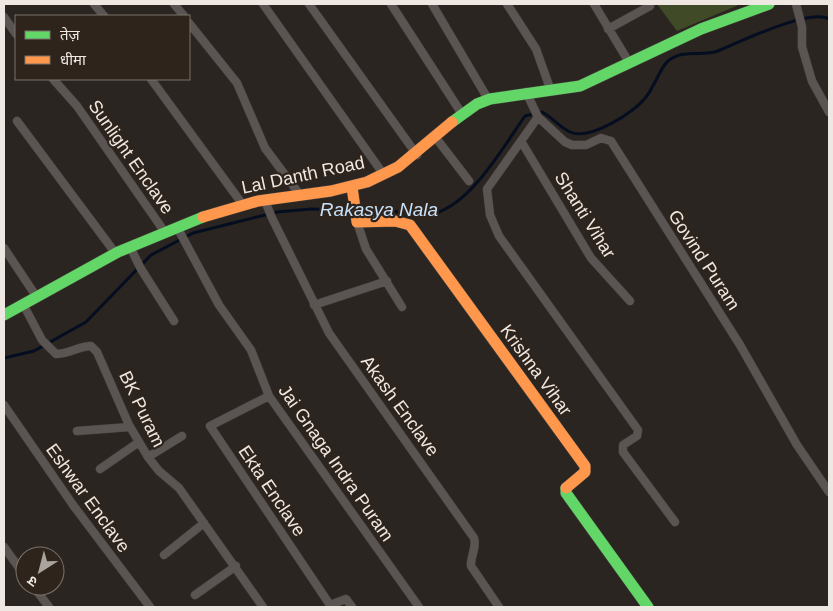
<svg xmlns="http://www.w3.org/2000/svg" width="833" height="611" font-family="Arial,'Noto Sans Devanagari',sans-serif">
  <rect width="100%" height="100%" fill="#2a2520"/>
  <!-- green -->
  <path fill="#414a26" d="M657,4h84l-64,27z"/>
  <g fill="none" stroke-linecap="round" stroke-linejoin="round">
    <!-- stream -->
    <path stroke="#040e20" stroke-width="3" d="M4,358l30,-7 52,-29 65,-67 42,-22 84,-21 34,-3 125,4c37,-12 67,-66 89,-97l17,-4c10,5 17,15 28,20 19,9 64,-19 76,-35 7,-8 15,-30 21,-35 15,-14 35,-5 51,-11 22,-9 91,-43 111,-32"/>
    <defs>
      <path id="street" d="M94,4l10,12
        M174,4l10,12
        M263,4l121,171
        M309,4l108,151
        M391,4l71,110
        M432,4l56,95
        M507,4l29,45 15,42
        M594,4l36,60
        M796,4l6,23v20l10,34 17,31
        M4,17l12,17
        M189,23l48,60 28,65 35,47
        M608,29l42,-23
        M53,79l24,27 87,125
        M151,79l92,126
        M526,92l12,25 27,25 7,3h14l15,-7 10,3 129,204 57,100 32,47
        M538,117l-51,72 3,26 9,21 139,194 -1,6 -14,9v7l52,70
        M17,121l99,133
        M436,138l33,43
        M521,141l70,117 39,43
        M265,201l7,17 57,115 145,205c3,11 -4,18 -3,28l28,41
        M357,222l9,27 36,58
        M177,227l42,78 32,45 18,46 150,211
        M130,247l11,22 33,52
        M4,248l32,48
        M23,304l19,36 14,14c13,0 23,-8 35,-8l6,6 32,73 19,32 11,14 20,17 84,119
        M314,305l73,-24
        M269,396l-59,30 120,179 16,-6 6,8
        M4,405l69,100 77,102
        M77,431l53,-4
        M148,457l34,-21
        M100,469l39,-27
        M4,547l21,29
        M164,555l40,-32
        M33,586l16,21
        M195,595l41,-29"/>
      <path id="fast" d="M452,122l25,-18 13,-5 90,-13 121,-57 68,-25
        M4,315l114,-63 85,-35
        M566,488v5l82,114"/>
      <path id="slow" d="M352,187l5,35 38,-1 15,4 175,241v6l-19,16
        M203,217l55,-16 73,-10 36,-9 31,-15 54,-45"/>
    </defs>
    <!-- street casing -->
    <use href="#street" stroke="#46423d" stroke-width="9"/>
    <!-- fast casing -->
    <use href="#fast" stroke="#46423d" stroke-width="12"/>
    <!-- slow casing -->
    <use href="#slow" stroke="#46423d" stroke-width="12"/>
    <!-- street -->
    <use href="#street" stroke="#5a5552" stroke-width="8"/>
    <!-- fast -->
    <use href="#fast" stroke="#63d668" stroke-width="11"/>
    <!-- slow -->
    <use href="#slow" stroke="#ff974d" stroke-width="11"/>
  </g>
  <g text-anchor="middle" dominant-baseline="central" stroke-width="4.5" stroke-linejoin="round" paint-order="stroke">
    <!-- street labels -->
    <g font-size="18" fill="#efe8e2" stroke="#2e241c">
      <text transform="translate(131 157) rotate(55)">Sunlight Enclave</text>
      <text transform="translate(303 175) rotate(-12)">Lal Danth Road</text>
      <text transform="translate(585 215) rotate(58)">Shanti Vihar</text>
      <text transform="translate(704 260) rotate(57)">Govind Puram</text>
      <text transform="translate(536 370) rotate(54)">Krishna Vihar</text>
      <text transform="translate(400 406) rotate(54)">Akash Enclave</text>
      <text transform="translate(142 409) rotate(64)">BK Puram</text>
      <text transform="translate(336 463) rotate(55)">Jai Gnaga Indra Puram</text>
      <text transform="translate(272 491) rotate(56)">Ekta Enclave</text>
      <text transform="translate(88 498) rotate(54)">Eshwar Enclave</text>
    </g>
    <!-- water labels -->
    <g font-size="19" font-style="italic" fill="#c6e1fa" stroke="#2e241c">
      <text x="379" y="209">Rakasya Nala</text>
    </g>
  </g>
  <!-- border -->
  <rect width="833" height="611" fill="none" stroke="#efe8e2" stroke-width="10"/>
  <!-- legend -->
  <rect x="15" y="15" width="175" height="65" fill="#2e241c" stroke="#7b726b"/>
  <rect x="25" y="31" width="25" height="8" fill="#63d668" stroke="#7b726b"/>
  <text x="60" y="40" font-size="15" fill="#efe8e2">तेज़</text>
  <rect x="25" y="56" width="25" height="8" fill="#ff974d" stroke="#7b726b"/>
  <text x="60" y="65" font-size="15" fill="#efe8e2">धीमा</text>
  <!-- north arrow -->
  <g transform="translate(40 571) rotate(216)"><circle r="24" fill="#2e241c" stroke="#7b726b"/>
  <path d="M0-4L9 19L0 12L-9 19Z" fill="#aaa49e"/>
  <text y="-8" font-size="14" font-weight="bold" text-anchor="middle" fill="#efe8e2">उ</text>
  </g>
</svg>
